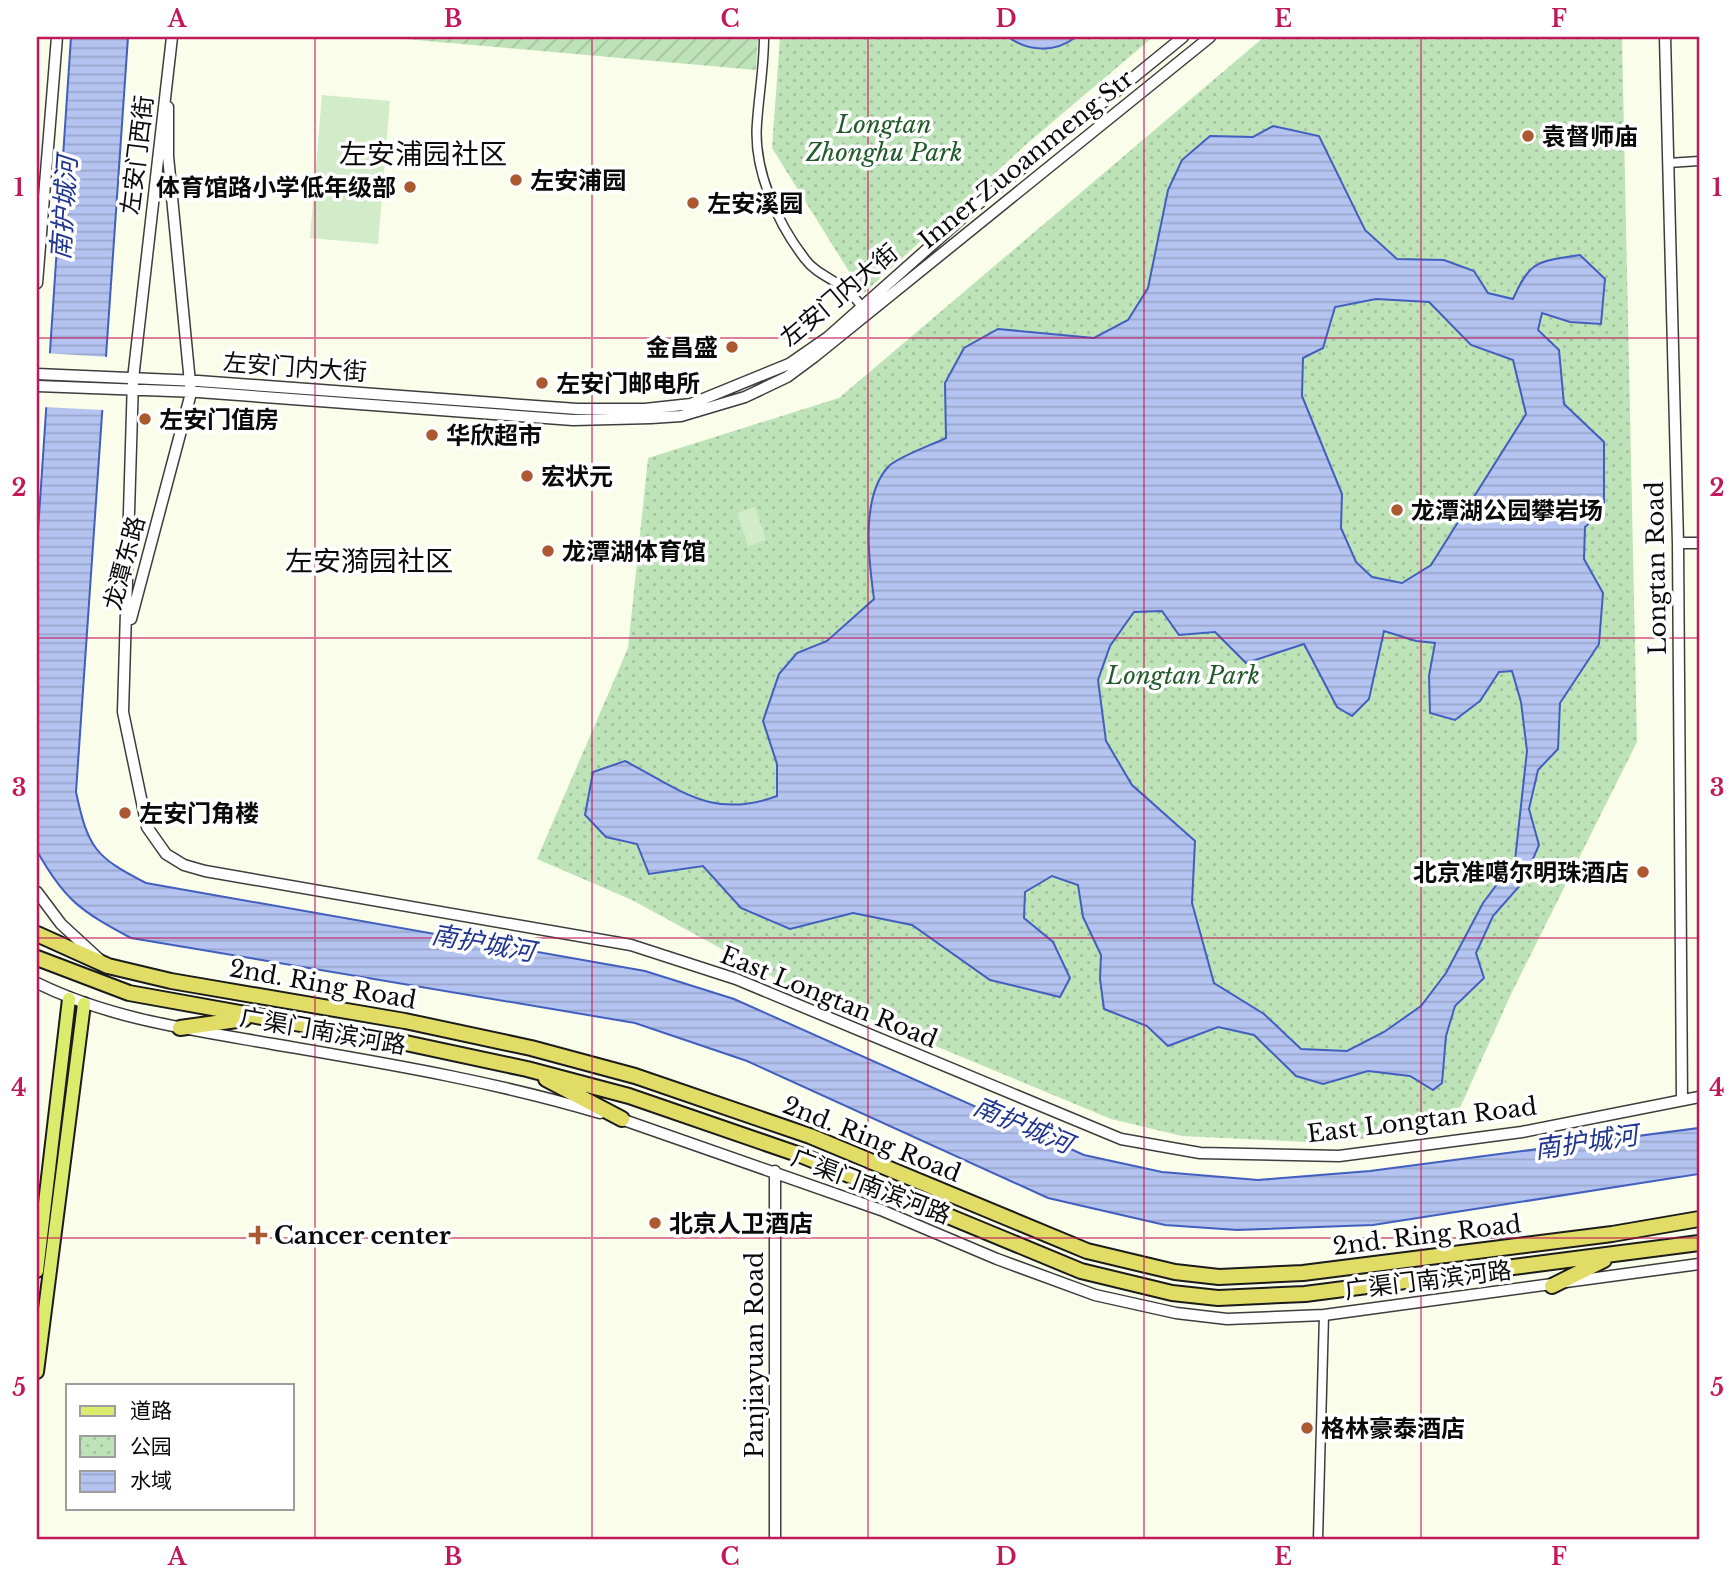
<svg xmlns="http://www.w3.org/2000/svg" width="1736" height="1576" font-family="'Libre Baskerville','Noto Sans SC',serif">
  <defs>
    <pattern id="park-dots" width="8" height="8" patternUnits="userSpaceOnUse" patternTransform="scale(1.75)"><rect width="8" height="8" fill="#bee3b8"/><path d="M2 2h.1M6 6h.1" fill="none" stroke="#a2c19d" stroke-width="1.8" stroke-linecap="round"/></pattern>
    <pattern id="garden-furrows" width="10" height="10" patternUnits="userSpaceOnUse" patternTransform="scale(1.75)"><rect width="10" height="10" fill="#bee3b8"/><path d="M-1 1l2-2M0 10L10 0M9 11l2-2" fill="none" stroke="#a2c19d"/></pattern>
    <pattern id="water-rules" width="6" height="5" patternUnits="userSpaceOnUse" patternTransform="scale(1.75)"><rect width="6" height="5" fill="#b4c3ef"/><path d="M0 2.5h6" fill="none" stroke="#99a6cc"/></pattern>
  </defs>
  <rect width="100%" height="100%" fill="#fafdea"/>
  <!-- park -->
  <path fill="url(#park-dots)" d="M780,37h373l-123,104 -167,153 -91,-146z
    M1264,37h358l15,705 -126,252 -60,134 -124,15 -145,-7 -71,-17 -325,-135 -154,-84 -95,-41 91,-211 20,-190 191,-60z"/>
  <!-- garden -->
  <path fill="url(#garden-furrows)" d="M382,37h376l-2,33z"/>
  <!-- pitch -->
  <path fill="#d2ebc8" d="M322,95l68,6 -12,143 -68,-6z
    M755,507l11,33 -18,6 -11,-33z"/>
  <!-- water -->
  <path fill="url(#water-rules)" stroke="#425fbf" stroke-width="2" fill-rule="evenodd" d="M71,37h57l-52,755c12,56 19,65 70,91l499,88 89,28 350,156 78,17 96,8 112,-9 329,-43v46l-326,51 -136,5 -72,-5 -117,-27 -301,-137 -112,-38 -504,-85c-50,-27 -66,-37 -94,-87v-305z
    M1008,37h68c-21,16 -47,15 -68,0z
    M1273,126l46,10 46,94 32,29 47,1 30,11 14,22 25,6c18,-40 24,-37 67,-44l25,24 -4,45 -31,-2 -28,-9 -4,17 21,20 5,54 40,38v69l-19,16 -1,32 19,34 -4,51 -39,59 -2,46 -20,21 -9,39 10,36 -16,37 -30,34 -17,37 8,25 -29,28 -9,30 -4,47 -9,7 -23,-14 -42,-5 -45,13 -27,-8 -42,-41 -36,-8 -50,19 -21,-20 -43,-17 -4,-30 1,-24 -18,-38 -5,-32 -26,-9 -27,16 -1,26 29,24 17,36 -10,19 -70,-17 -78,-55 -59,-12 -63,16 -49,-21 -38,-42 -54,8 -12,-30 -31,-7 -21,-22 8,-43 32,-11c56,29 87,59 152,35v-32l-14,-43 16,-47 18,-21 30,-12 47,-42c-5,-37 -14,-101 14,-132 9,-10 44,-22 58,-29l-1,-55 19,-35 34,-19 96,9 34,-18 20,-32 20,-98 14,-30 28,-24 43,1zM1376,299l53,3 42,43 42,15 13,54 -95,151 -29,18 -30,-6 -16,-15 -15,-34 1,-34 -40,-98 1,-38 20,-10 12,-41zM1162,611l17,24 36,-3 31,31 58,-19 33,63 15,9 17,-17 15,-68 32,10 19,2 -6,33 1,37 25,7 25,-19 19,-29 13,-1 9,31 6,49 -12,109 -32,43 -37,70 -25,33 -37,26 -37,19 -46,-2 -37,-35 -50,-31 -22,-80 3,-62 -63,-56 -26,-44 -8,-61 12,-34 24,-34z"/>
  <!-- pier -->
  <path fill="#fafdea" d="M45,353l63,4 -4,53 -63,-3z"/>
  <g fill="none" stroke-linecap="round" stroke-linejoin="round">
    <defs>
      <path id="minor" d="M764,37c0,29 -5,57 -7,86 -4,46 20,100 48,136 11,15 29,20 43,32 7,6 12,14 18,20
        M1668,163l31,-2
        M1318,1539l6,-224"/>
      <path id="tertiary" d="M172,37l-39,342 -10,333 24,115 19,27 18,11 21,6 426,74 105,34 385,160 79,14 139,3 183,-24 177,-35
        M1665,37l13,506 4,557
        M37,283l20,-246
        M37,374l161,7 379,28h68l46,-5 98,-40 39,-27 150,-133 205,-167
        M37,386l161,6 375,28 78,-2 30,-2 64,-19 42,-20 27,-20 396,-320
        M1678,543h21
        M131,619l60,-226 -23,-237v-49
        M37,892l24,32 38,35
        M37,983c73,36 156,47 236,61 110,19 220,37 327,69
        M618,1118l263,92 116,49 98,36 81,18 51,6 97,-4 375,-51
        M775,1539v-368"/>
      <path id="primary" d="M37,1271l32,-272
        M37,1372l47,-368"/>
      <path id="trunk" d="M37,934l71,32 63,15 234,40 126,27 104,28 175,60 277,115 88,21 44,5 84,-4 309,-39 87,-15
        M37,958l92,35 272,49 126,27 102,27 174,60 278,115 91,22 46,5 87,-4 394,-51
        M180,1028l64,-9
        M546,1079l76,40
        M1552,1286l52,-26"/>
    </defs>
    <!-- minor casing -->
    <use href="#minor" stroke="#3d3d3d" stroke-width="11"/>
    <!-- tertiary casing -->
    <use href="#tertiary" stroke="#3d3d3d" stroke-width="13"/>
    <!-- primary casing -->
    <use href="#primary" stroke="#1b1b1b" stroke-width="16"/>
    <!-- trunk casing -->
    <use href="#trunk" stroke="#1b1b1b" stroke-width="18"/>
    <!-- minor -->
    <use href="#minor" stroke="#fff" stroke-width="8"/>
    <!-- tertiary -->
    <use href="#tertiary" stroke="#fff" stroke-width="10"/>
    <!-- primary -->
    <use href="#primary" stroke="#dbeb6c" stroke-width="12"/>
    <!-- trunk -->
    <use href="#trunk" stroke="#e0dc66" stroke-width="14"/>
  </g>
  <!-- grid -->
  <path fill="none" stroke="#c2185b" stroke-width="2" stroke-opacity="0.55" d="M315,37v1502M592,37v1502M868,37v1502M1144,37v1502M1421,37v1502M37,338h1662M37,638h1662M37,938h1662M37,1238h1662"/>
  <!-- markers -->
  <g fill="#ac5831" stroke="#fff" stroke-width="2.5">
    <circle cx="1528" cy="136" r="7"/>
    <circle cx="516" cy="180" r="7"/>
    <circle cx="410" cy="187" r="7"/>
    <circle cx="693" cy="203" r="7"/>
    <circle cx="732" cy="347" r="7"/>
    <circle cx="542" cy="383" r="7"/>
    <circle cx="145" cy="419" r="7"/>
    <circle cx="432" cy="435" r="7"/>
    <circle cx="527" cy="476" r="7"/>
    <circle cx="1397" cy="510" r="7"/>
    <circle cx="548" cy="551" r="7"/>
    <circle cx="125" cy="813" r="7"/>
    <circle cx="1643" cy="872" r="7"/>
    <circle cx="655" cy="1223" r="7"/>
    <path d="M254.5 1224.5h7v7h7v7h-7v7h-7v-7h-7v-7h7z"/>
    <circle cx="1307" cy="1428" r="7"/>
  </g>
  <g text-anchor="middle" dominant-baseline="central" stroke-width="7" stroke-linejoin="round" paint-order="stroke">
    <!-- park labels -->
    <g font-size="24" font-style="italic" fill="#225b2b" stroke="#fff">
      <text x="884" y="124">Longtan<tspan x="884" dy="28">Zhonghu Park</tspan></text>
      <text x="1183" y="675">Longtan Park</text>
    </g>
    <!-- poi labels -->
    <g font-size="24" font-weight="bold" fill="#0a0a0a" stroke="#fff" text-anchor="start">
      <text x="1542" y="136">袁督师庙</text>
      <text x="530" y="180">左安浦园</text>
      <text x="396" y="187" text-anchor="end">体育馆路小学低年级部</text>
      <text x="707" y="203">左安溪园</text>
      <text x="718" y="347" text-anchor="end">金昌盛</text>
      <text x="556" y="383">左安门邮电所</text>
      <text x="159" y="419">左安门值房</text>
      <text x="446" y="435">华欣超市</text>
      <text x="541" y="476">宏状元</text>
      <text x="1411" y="510">龙潭湖公园攀岩场</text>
      <text x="562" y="551">龙潭湖体育馆</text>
      <text x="139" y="813">左安门角楼</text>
      <text x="1629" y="872" text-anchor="end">北京准噶尔明珠酒店</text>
      <text x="669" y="1223">北京人卫酒店</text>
      <text x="274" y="1235">Cancer center</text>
      <text x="1321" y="1428">格林豪泰酒店</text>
    </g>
    <!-- street labels -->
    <g font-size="24" fill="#0a0a0a" stroke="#fff">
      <text transform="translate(137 155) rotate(-83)">左安门西街</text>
      <text transform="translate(1026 159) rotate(-39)">Inner Zuoanmeng Str</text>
      <text transform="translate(839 295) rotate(-40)">左安门内大街</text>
      <text transform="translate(295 367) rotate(4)">左安门内大街</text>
      <text transform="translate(124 563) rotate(-75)">龙潭东路</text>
      <text transform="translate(1656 568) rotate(-91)">Longtan Road</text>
      <text transform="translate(323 984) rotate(10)">2nd. Ring Road</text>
      <text transform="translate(829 997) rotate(22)">East Longtan Road</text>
      <text transform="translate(323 1031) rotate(10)">广渠门南滨河路</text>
      <text transform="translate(1422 1120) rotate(-7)">East Longtan Road</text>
      <text transform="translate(872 1139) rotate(22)">2nd. Ring Road</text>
      <text transform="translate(871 1186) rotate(21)">广渠门南滨河路</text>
      <text transform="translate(1427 1235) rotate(-7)">2nd. Ring Road</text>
      <text transform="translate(1428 1280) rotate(-7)">广渠门南滨河路</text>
      <text transform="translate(754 1355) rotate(-90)">Panjiayuan Road</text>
    </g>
    <!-- water labels -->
    <g font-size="26" font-style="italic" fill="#21368f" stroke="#fff">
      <text transform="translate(64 208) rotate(-86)">南护城河</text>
      <text transform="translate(483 943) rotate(10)">南护城河</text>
      <text transform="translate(1023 1125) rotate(23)">南护城河</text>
      <text transform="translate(1586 1142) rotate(-8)">南护城河</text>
    </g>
    <!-- quarter labels -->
    <g font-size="28" fill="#0a0a0a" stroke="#fff">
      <text x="423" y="154">左安浦园社区</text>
      <text x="369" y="561">左安漪园社区</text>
    </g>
  </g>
  <!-- border -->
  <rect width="1736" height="1576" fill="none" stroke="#ffffff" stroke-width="77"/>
  <!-- legend -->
  <rect x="66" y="1384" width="228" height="126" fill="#ffffff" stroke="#9d9d9d" stroke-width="2"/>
  <rect x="80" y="1406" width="35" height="10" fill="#dbeb6c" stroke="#9d9d9d" stroke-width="2"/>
  <text x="130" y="1418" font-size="21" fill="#0a0a0a">道路</text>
  <rect x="80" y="1436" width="35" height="21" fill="url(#park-dots)" stroke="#9d9d9d" stroke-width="2"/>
  <text x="130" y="1454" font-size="21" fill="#0a0a0a">公园</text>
  <rect x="80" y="1471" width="35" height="21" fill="url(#water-rules)" stroke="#9d9d9d" stroke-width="2"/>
  <text x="130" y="1488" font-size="21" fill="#0a0a0a">水域</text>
  <rect x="38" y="38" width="1660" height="1500" fill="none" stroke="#c2185b" stroke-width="2.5"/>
  <g font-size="23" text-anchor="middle" font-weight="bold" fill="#c2185b">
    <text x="177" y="27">A</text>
    <text x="453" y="27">B</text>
    <text x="730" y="27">C</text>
    <text x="1006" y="27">D</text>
    <text x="1283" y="27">E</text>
    <text x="1559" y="27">F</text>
    <text x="19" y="196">1</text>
    <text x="1717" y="196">1</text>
    <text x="19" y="496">2</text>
    <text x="1717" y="496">2</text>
    <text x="19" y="796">3</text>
    <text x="1717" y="796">3</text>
    <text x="19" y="1096">4</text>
    <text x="1717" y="1096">4</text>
    <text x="19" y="1396">5</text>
    <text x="1717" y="1396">5</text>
    <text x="177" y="1565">A</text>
    <text x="453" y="1565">B</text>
    <text x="730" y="1565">C</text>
    <text x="1006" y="1565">D</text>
    <text x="1283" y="1565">E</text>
    <text x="1559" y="1565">F</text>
  </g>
</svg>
